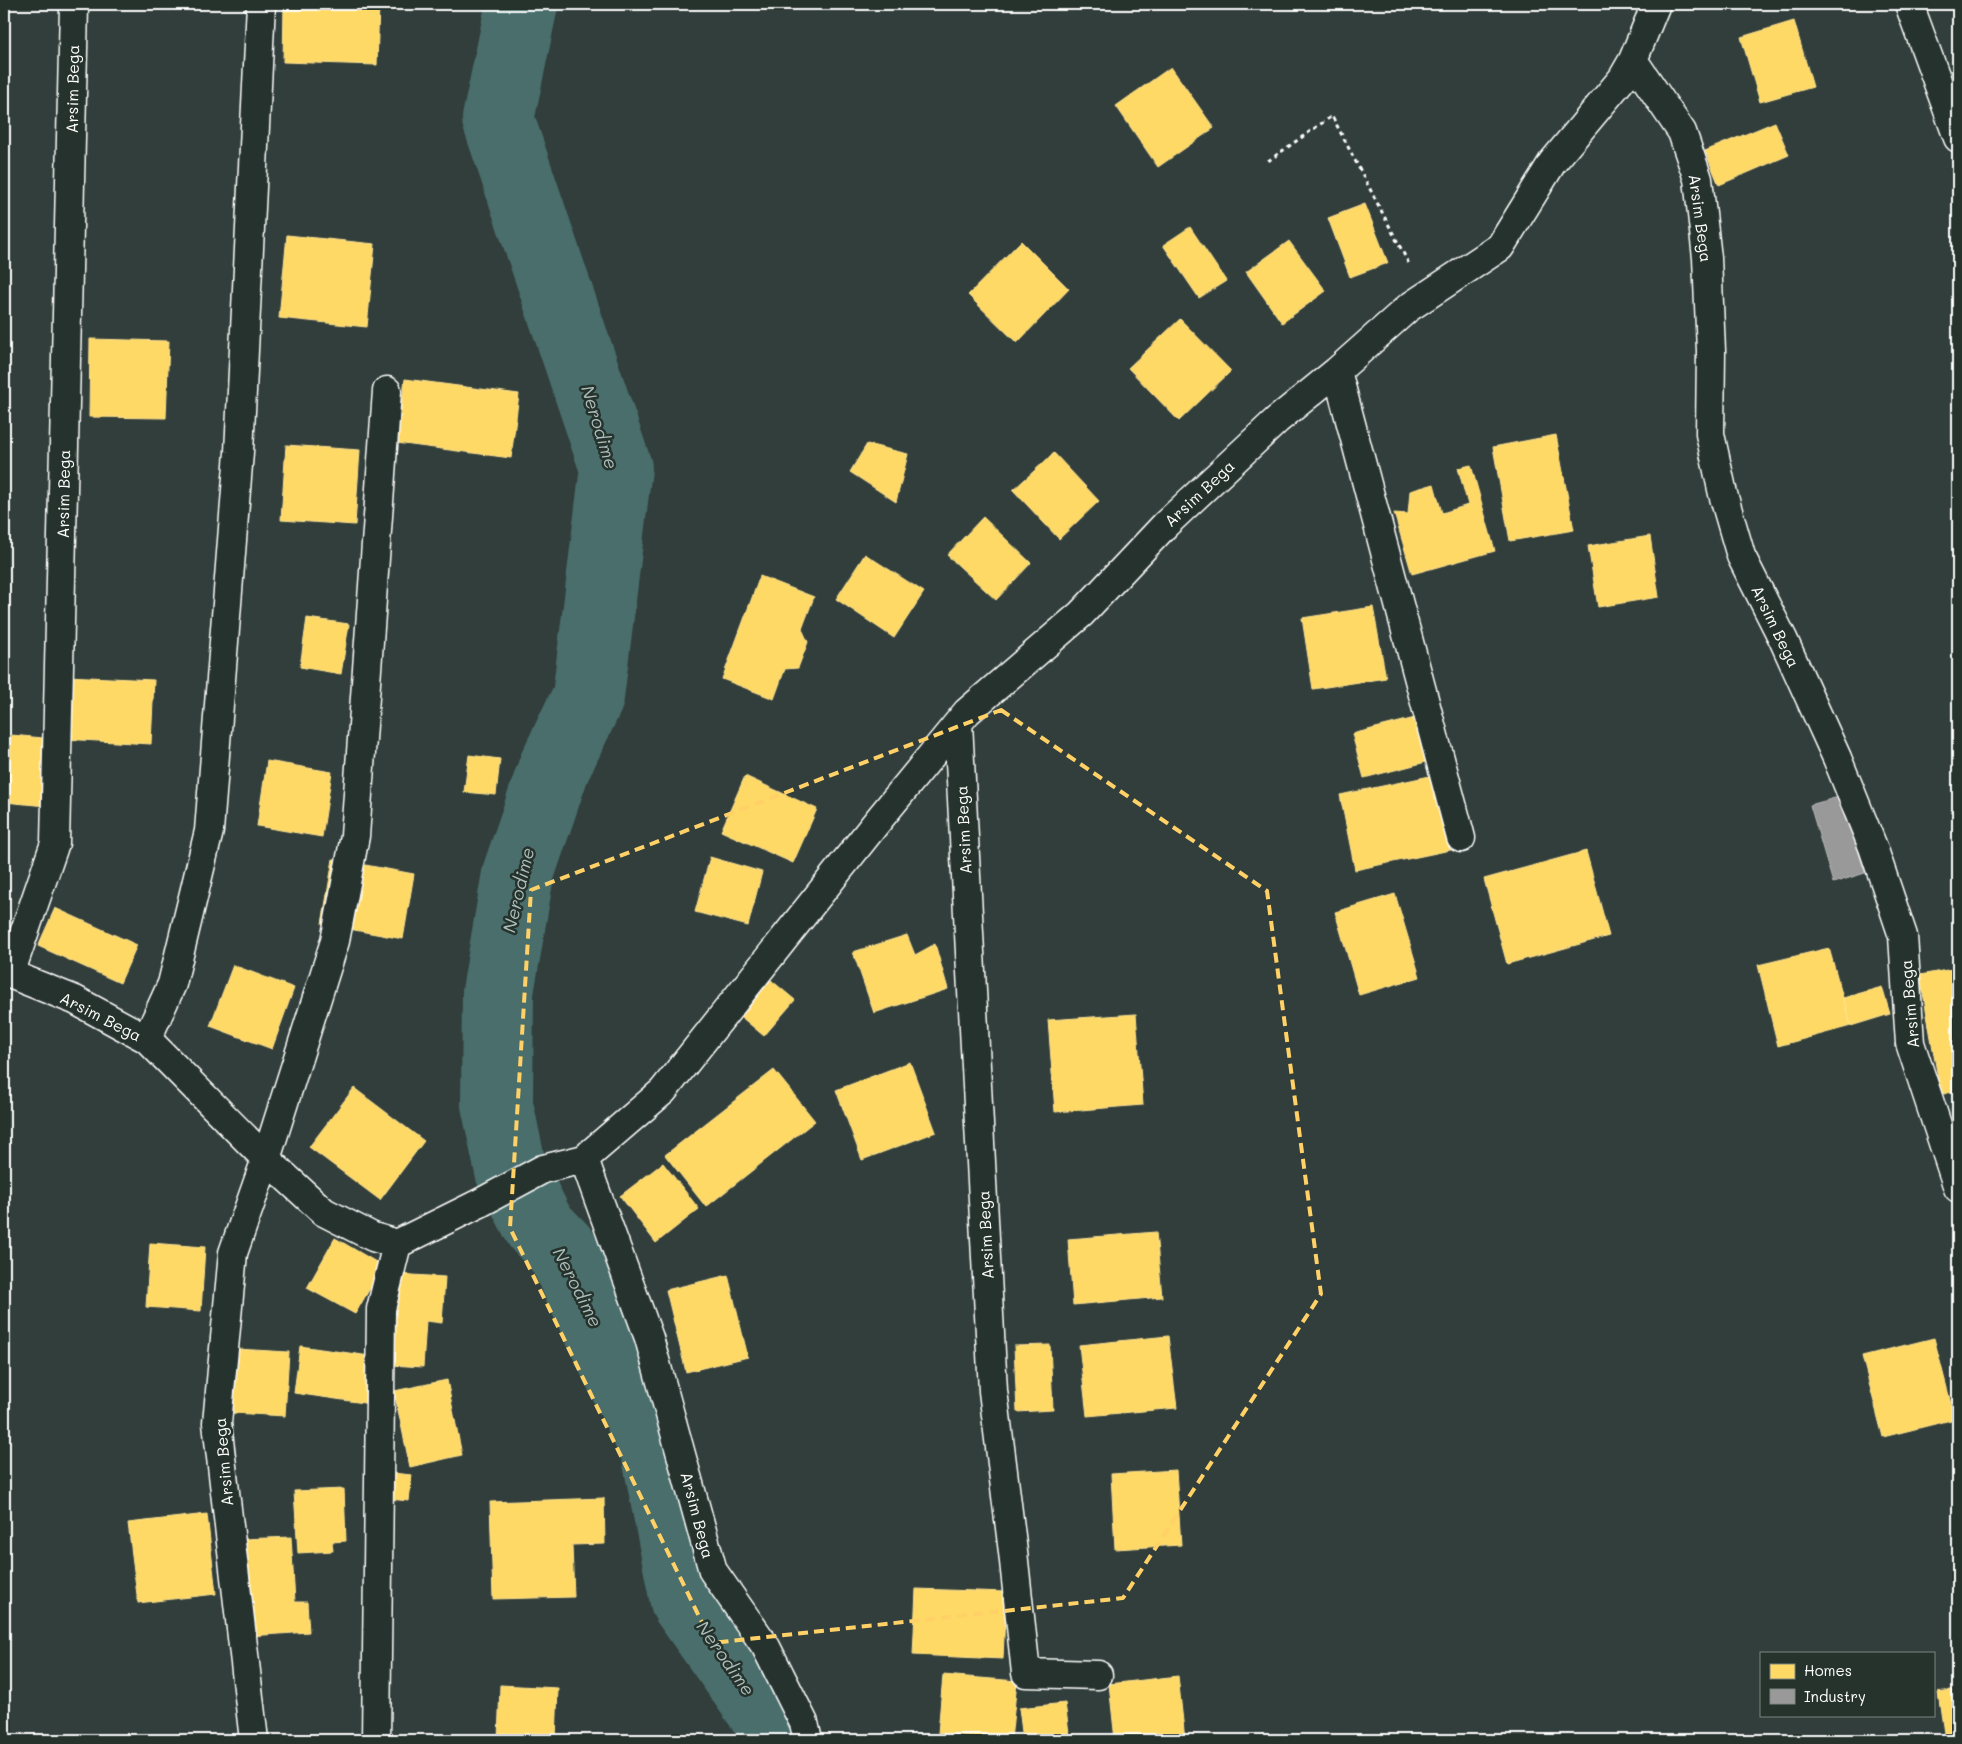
<svg xmlns="http://www.w3.org/2000/svg" width="1962" height="1744" font-family="Mali,sans-serif">
  <rect width="100%" height="100%" fill="#313e3b"/>
  <filter id="ink" filterUnits="userSpaceOnUse"><feTurbulence type="fractalNoise" baseFrequency=".02" numOctaves="2"/><feDisplacementMap in="SourceGraphic" scale="10" xChannelSelector="R" yChannelSelector="G"/><feConvolveMatrix kernelMatrix="1 2 1 2 8 2 1 2 1" color-interpolation-filters="sRGB"/></filter>
  <g filter="url(#ink)">
    <!-- homes -->
    <path fill="#ffd966" stroke="#ffe494" d="M284,4h95l-2,61 -94,-3z
      M1794,21l19,66 -53,15 -19,-65z
      M1171,67l43,61 -56,39 -42,-61z
      M1775,122l14,33 -70,30 -14,-34z
      M1365,204l23,59 -38,14 -22,-59z
      M1190,227l36,54 -27,17 -36,-53z
      M287,235l88,9 -8,83 -88,-9z
      M1021,241l48,48 -52,54 -49,-48z
      M1289,241l37,50 -44,32 -36,-51z
      M1180,319l51,52 -52,50 -51,-53z
      M90,339l79,2 -3,77 -77,-1z
      M405,379l114,15 -8,64 -115,-15z
      M1556,435l18,95 -64,11 -17,-94z
      M867,444l41,10 -12,48 -46,-30z
      M286,445l74,5 -5,75 -74,-5z
      M1054,453l45,48 -40,38 -46,-49z
      M1471,465l24,86 -83,23 -18,-61 14,1 2,-23 24,-7 8,29 26,-8 -10,-37z
      M983,517l48,46 -35,37 -49,-45z
      M1650,536l9,61 -61,10 -10,-61z
      M865,554l59,38 -30,46 -58,-39z
      M760,576l54,21 -12,32 6,13 -10,26 -13,1 -11,30 -52,-20z
      M1373,607l13,71 -73,11 -11,-71z
      M307,618l42,6 -8,50 -41,-7z
      M4,646h5l-5,58z
      M67,676l87,4 -3,64 -88,-5z
      M1419,717l11,44 -66,17 -12,-44z
      M11,735l43,4 -8,67 -42,-4z
      M469,755l31,4 -4,36 -32,-3z
      M267,761l65,11 -10,65 -65,-11z
      M1444,773l16,75 -105,22 -15,-75z
      M745,776l72,33 -24,54 -72,-32z
      M1586,851l23,85 -102,28 -23,-85z
      M710,857l52,15 -14,54 -53,-14z
      M333,859l81,15 -11,65 -81,-15z
      M1395,894l25,83 -61,18 -24,-83z
      M55,908l82,37 -17,38 -82,-37z
      M907,935l8,20 20,-11 13,45 -74,24 -21,-61z
      M1829,948l22,78 -73,20 -20,-81z
      M233,965l61,23 -22,61 -62,-23z
      M1958,968v122l-17,5 -21,-120z
      M771,980l24,20 -31,36 -24,-20z
      M1882,987l8,27 -39,12 -8,-28z
      M1136,1014l7,91 -88,7 -7,-92z
      M4,1036h3l-3,29z
      M910,1062l26,70 -74,28 -26,-70z
      M774,1070l41,51 -109,86 -41,-52z
      M354,1088l70,53 -44,59 -71,-53z
      M663,1163l36,46 -43,34 -36,-47z
      M1156,1232l6,65 -89,8 -5,-66z
      M335,1238l48,28 -28,48 -48,-26z
      M150,1243l55,4 -4,64 -55,-4z
      M397,1274l48,3 -3,46 -16,-2 -3,46 -32,-2z
      M728,1275l20,82 -62,15 -20,-82z
      M1168,1336l9,72 -90,8 -8,-71z
      M1934,1338l21,81 -72,18 -21,-81z
      M1050,1345l3,65 -36,2 -3,-66z
      M300,1346l77,11 -6,47 -77,-11z
      M236,1349l53,3 -4,64 -52,-3z
      M447,1380l15,75 -52,12 -16,-76z
      M1176,1470l5,75 -66,4 -4,-75z
      M392,1473l20,2 -3,26 -20,-2z
      M344,1489l2,52 -14,1 1,9 -35,2 -4,-62z
      M604,1498l1,46 -33,1 2,52 -81,2 -3,-97z
      M207,1514l9,80 -78,9 -10,-80z
      M291,1537l4,65h12l2,30 -60,4 -6,-97z
      M916,1589l90,3 -3,67 -90,-4z
      M943,1675l74,6 -6,59 -73,-7z
      M1178,1676l7,64h-70l-6,-56z
      M500,1685l58,3 -2,52h-58z
      M1958,1689v51h-13l-7,-48z
      M1065,1703l5,37h-47l-4,-32z"/>
    <!-- industry -->
    <path fill="#999" stroke="#b8b8b8" d="M1842,796l23,77 -32,10 -23,-78z"/>
    <g fill="none" stroke-linecap="round" stroke-linejoin="round">
      <!-- river -->
      <path stroke="#496e6c" stroke-width="72" d="M522,4l-24,115 118,349 -28,229 -34,71 -36,106 -20,118 -1,112 14,67 28,55 23,24 95,201 29,150 89,126v13"/>
      <defs>
        <path id="street" d="M1909,4l49,134
          M1633,60l49,72 16,47 9,79 4,93 -1,83 13,60 18,62 42,83 54,119 36,89 30,89 7,107 48,145
          M1337,371l124,467
          M958,723l35,668 20,161 13,121 72,2
          M4,973l6,1 65,26 72,39 119,120 58,53 49,25 24,7 81,-40 65,-35 41,-10 79,-68 213,-268 91,-111 114,-98 85,-90 111,-104 60,-49 71,-63 92,-61 52,-84 70,-84 11,-19 23,-56
          M10,974l45,-131 19,-837
          M147,1039l25,-55 37,-153 30,-379 22,-448
          M584,1159l65,179 64,233 53,76 38,76 4,17
          M254,1740l-37,-317 16,-170 33,-94 69,-218 20,-105 32,-445
          M376,1740l5,-431 16,-65"/>
      </defs>
      <!-- street casing -->
      <use href="#street" stroke="#fff" stroke-width="31"/>
      <!-- path -->
      <path stroke="#fff" stroke-width="3" stroke-dasharray="4 4" stroke-linecap="butt" d="M1268,161l64,-45 77,148"/>
      <!-- street -->
      <use href="#street" stroke="#26332d" stroke-width="28"/>
    </g>
  </g>
  <!-- marked area -->
  <path fill="none" stroke="#ffd166" stroke-width="4" stroke-dasharray="10 6" stroke-linejoin="round" d="M1001,710l266,181 54,403 -198,304 -411,45 -202,-415 21,-338z"/>
  <g text-anchor="middle" dominant-baseline="central" stroke-width="5" stroke-linejoin="round" paint-order="stroke">
    <!-- street labels -->
    <g font-size="16" fill="#fff" stroke="#26332d">
      <text transform="translate(72 89) rotate(-89)">Arsim Bega</text>
      <text transform="translate(1701 218) rotate(82)">Arsim Bega</text>
      <text transform="translate(1199 493) rotate(-43)">Arsim Bega</text>
      <text transform="translate(63 494) rotate(-89)">Arsim Bega</text>
      <text transform="translate(1776 626) rotate(64)">Arsim Bega</text>
      <text transform="translate(963 830) rotate(-93)">Arsim Bega</text>
      <text transform="translate(1909 1004) rotate(-95)">Arsim Bega</text>
      <text transform="translate(101 1016) rotate(27)">Arsim Bega</text>
      <text transform="translate(985 1235) rotate(-93)">Arsim Bega</text>
      <text transform="translate(223 1462) rotate(-95)">Arsim Bega</text>
      <text transform="translate(698 1515) rotate(75)">Arsim Bega</text>
    </g>
    <!-- water labels -->
    <g font-size="18" font-style="italic" fill="#adbebd" stroke="#26332d">
      <text transform="translate(600 427) rotate(73)">Nerodime</text>
      <text transform="translate(518 890) rotate(-77)">Nerodime</text>
      <text transform="translate(578 1287) rotate(63)">Nerodime</text>
      <text transform="translate(726 1658) rotate(55)">Nerodime</text>
    </g>
  </g>
  <!-- margin -->
  <rect width="1962" height="1744" fill="none" stroke="#26332d" stroke-width="20"/>
  <rect x="10" y="10" width="1942" height="1724" fill="none" stroke="#fff" stroke-width="2" filter="url(#ink)"/>
  <!-- legend -->
  <rect x="1760" y="1652" width="175" height="65" fill="#26332d" stroke="#7d8581"/>
  <rect x="1770" y="1664" width="25" height="15" fill="#ffd966" stroke="#7d8581"/>
  <text x="1804" y="1676" font-size="15" fill="#ffffff">Homes</text>
  <rect x="1770" y="1689" width="25" height="15" fill="#999999" stroke="#7d8581"/>
  <text x="1804" y="1702" font-size="15" fill="#ffffff">Industry</text>
</svg>
